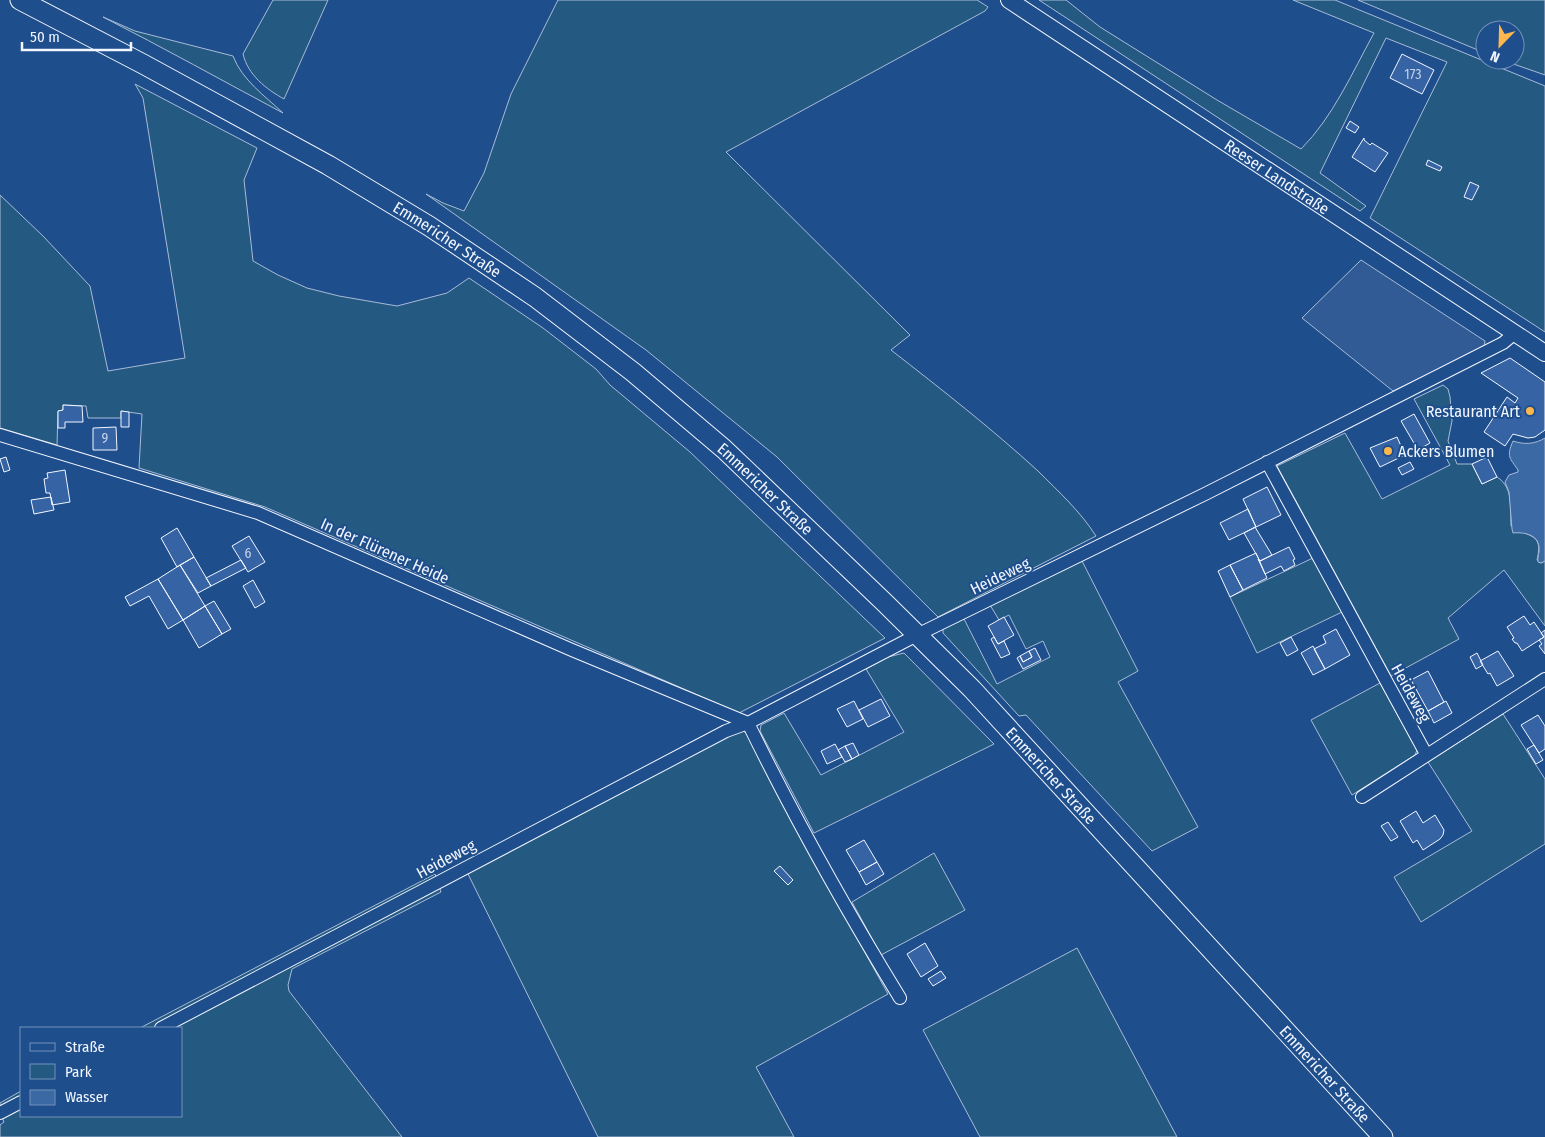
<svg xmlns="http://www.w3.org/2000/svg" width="1545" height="1137" font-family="'Fira Sans Condensed',sans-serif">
  <rect width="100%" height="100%" fill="#1f4e8c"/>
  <!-- green -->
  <path fill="#245a82" stroke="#a8bbd7" d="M273,0h55l-44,99c-18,-10 -36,-24 -41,-45z
    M558,0h419l11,7 -3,4 -259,141 184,183 -19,15c50,39 100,78 147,121 21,21 42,40 58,65l-158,81 -161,-160 -131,-107 -220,-156 17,9 21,8 20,-38 27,-79z
    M1039,0h27l34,27 117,73 84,49c32,-32 51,-76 73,-116l-81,-33h42l210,86v246l-175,-114 77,-156 -61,-24 -66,135 46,33 -6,5z
    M1358,0h187v75l-43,-15h13v-30h-30v23z
    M103,17l32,14 98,25c9,24 32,40 50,57 -60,-32 -119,-65 -180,-96z
    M135,84l122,64 -13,32 9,81 25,14 29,13 32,8 58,10 50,-13 22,-15 74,50 53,41 14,16 80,67 195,186 -146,75 -474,-206 -126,-39 3,-54 -21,-3v7h-33l-2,-12 -23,-1v5l-5,1 -1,34 -57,-17v-233l43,41 47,50 18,85 77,-13 -42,-260z
    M1443,385l5,4 2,8 2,24 -4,20 9,23h15l10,20 15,-7c17,11 13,31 14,49 17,12 33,6 26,34l4,3 4,-2v65l-41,-56 -56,48 11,21 -68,37 -114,-210 68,-33 37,66 68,-34 -36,-66z
    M1313,558l29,54 -85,41 -27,-56z
    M1081,559l57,112 -20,11 80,145 -46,24 -126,-136 -7,1 -76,-83v-4l19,-14 35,69 53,-27 -7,-16 -17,8 -17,-34 -10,5 -9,-15z
    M904,653l90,91 -180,89 -54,-102 1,-6 23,-12 37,62 83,-43 -38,-63 22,-12z
    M1380,683l37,67 -2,5 -63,40 -41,-75z
    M1503,714l42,65v65l-124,78 -27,-45 78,-46 -44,-69z
    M740,730l7,3 55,106 86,155 -132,73 38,70h-196l-131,-265z
    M934,853l31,57 -84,45 -29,-53z
    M435,874l6,18 -149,77 -4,16 1,6 113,146h-402v-12l4,-3 -4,-9v-10l21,-12v25h160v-88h-41z
    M1077,948l100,189h-197l-57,-107z"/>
  <!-- parking -->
  <path fill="#305b95" stroke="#a8bbd7" d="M1361,260l124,81 -1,6 -91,44 -91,-73z"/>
  <!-- water -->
  <path fill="#3b69a3" stroke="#a8bbd7" d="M1545,438v123l-4,2 -3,-1c-1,-5 2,-10 1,-15 -1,-13 -16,-15 -26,-14l-1,-4 -3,-37 -4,-10 4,-7 9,-3v-2c-8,-12 -12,-13 -5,-29 12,4 22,3 32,-3z"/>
  <!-- building -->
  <path fill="#3563a3" stroke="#f2f6ff" d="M1402,54l32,16 -12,24 -32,-16z
    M1350,121l9,6 -4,6 -9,-5z
    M1364,138v2l6,5 2,-2 16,10 -13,19 -23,-15z
    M1428,160l14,7 -2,4 -14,-6z
    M1470,182l9,4 -7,14 -8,-3z
    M1510,358l35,24v48l-10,7 -7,1 -15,-4 -8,12 -21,-14 23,-35 8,6 3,-5 -37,-25z
    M63,405l19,1 1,16h-18v6h-7v-17l5,-1z
    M121,411l8,1v15h-8z
    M1414,414l16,29 -12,7 -17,-29z
    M116,427l1,23h-24v-22z
    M1397,437l8,18 -25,12 -10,-19z
    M6,457l4,13 -6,2 -4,-13z
    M1487,457l10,20 -15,7 -10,-20z
    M1410,462l4,7 -12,6 -4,-7z
    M65,470l5,32 -18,3 -2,-12h-4l-2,-14 4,-1 -1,-5z
    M1267,487l14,28 -25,12 -13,-28z
    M51,497l3,13 -20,4 -3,-14z
    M1248,509l8,18 -27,13 -9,-17z
    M1255,527l17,28 -12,6 -16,-28z
    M177,528l17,29 -17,10 -16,-29z
    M249,536l16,26 -17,10 -16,-26z
    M1289,547l6,12 -2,1 2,5 -11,6 -3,-5 -16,8 -7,-15 2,2z
    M1256,553l11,25 -24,12 -13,-25z
    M194,557l17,29 -13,7 -18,-28z
    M241,560l5,8 -35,18 -5,-8z
    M180,565l25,41 -22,14 -25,-41z
    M1230,565l13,25 -13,7 -12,-26z
    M158,579l25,41 -15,9 -19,-33 -19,10 -5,-9z
    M253,580l12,22 -10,6 -12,-22z
    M214,601l17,28 -9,5 -17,-28z
    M205,606l17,28 -23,14 -16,-28z
    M1524,616l6,9 4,-3 10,15 -22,14 -5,-8h-2l-3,-4 2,-1 -7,-11z
    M1004,617l10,18 -16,9 -10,-18z
    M1336,629l14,26 -25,14 -11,-20 12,-6 -3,-7z
    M1545,630v24l-6,-8 3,-2 -3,-4 5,-3 -3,-4z
    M994,637l4,7 6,-3 6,13 -9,4 -10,-19z
    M1291,637l7,13 -11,6 -7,-13z
    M1313,646l12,23 -12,6 -12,-22z
    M1035,648l6,12 -18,9 -6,-11 3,-2 3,6 9,-5 -3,-6z
    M1029,651l3,6 -9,5 -3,-6z
    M1498,651l16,25 -17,10 -7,-13 -2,1 -8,-13z
    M1477,653l6,12 -7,4 -6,-12z
    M1428,671l16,31 -16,9 -17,-31z
    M881,699l9,17 -22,11 -9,-17z
    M854,701l9,18 -16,8 -10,-18z
    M1446,701l6,12 -18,10 -6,-12z
    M1538,715l7,11v23l-6,4 -18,-28z
    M853,743l6,12 -7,4 -7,-13z
    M835,744l7,13 -15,7 -6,-13z
    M1534,745l9,15 -7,4 -9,-15z
    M845,746l7,13 -7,3 -7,-12z
    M1416,811l7,12 12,-8 9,15 -1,5 -3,4 -17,11 -6,-10 -4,3 -13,-22z
    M1388,822l10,15 -7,4 -10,-15z
    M864,840l13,22 -18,10 -13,-22z
    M877,862l7,12 -18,11 -7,-13z
    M780,866l13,14 -5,5 -14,-14z
    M925,943l13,23 -17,11 -14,-23z
    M941,971l5,7 -13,8 -5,-7z"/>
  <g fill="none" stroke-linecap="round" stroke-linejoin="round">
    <defs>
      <path id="minor" d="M0,435l258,78 314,137 176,73c46,94 97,185 152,275
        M1267,462l159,292
        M1362,797l183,-118
        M161,1028l565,-297 22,-8 169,-88 290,-142 296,-150 12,-10
        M0,1113l21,-11"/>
      <g id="tertiary">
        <path id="s1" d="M1009,0l536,353"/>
      </g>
      <g id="secondary">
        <path id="s2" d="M20,0l123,64 185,101 101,61 106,71 98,75 91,77 161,154 87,86 411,448"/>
      </g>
    </defs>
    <!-- minor casing -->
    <use href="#minor" stroke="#f2f6ff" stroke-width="14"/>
    <!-- tertiary casing -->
    <use href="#tertiary" stroke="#f2f6ff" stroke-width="18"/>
    <!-- secondary casing -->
    <use href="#secondary" stroke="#f2f6ff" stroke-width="21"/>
    <!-- minor -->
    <use href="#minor" stroke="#1f4e8c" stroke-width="12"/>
    <!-- tertiary -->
    <use href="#tertiary" stroke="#1f4e8c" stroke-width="16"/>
    <!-- secondary -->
    <use href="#secondary" stroke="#1f4e8c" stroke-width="19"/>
  </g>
  <!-- markers -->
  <g fill="#ffb74d" stroke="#1f4e8c" stroke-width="2">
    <circle cx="1530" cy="411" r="5"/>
    <circle cx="1388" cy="451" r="5"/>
  </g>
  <g text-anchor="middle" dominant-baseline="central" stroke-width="4" stroke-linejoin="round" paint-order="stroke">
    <!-- number labels -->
    <g font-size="14" fill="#c3d1e8">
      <text x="1413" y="74">173</text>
      <text x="105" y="438">9</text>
      <text x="248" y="553">6</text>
    </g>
    <!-- street labels -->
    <g font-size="16" fill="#f2f6ff" stroke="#1f4e8c">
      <text stroke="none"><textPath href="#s1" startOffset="321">Reeser Landstraße</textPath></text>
      <text stroke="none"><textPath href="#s2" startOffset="490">Emmericher Straße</textPath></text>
      <text stroke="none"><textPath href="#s2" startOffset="895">Emmericher Straße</textPath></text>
      <text transform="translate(385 551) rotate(24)">In der Flürener Heide</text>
      <text transform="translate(1000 576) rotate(-26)">Heideweg</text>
      <text transform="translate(1411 693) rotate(61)">Heideweg</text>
      <text stroke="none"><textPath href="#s2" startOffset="1300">Emmericher Straße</textPath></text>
      <text transform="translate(446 859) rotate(-28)">Heideweg</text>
      <text stroke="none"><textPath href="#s2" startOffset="1705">Emmericher Straße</textPath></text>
    </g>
    <!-- poi labels -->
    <g font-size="16" fill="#f2f6ff" stroke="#1f4e8c" text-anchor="end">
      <text x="1520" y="411">Restaurant Art</text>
      <text x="1398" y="451" text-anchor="start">Ackers Blumen</text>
    </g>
  </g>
  <!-- legend -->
  <rect x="20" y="1027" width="162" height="90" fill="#1f4e8c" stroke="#7391ba"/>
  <rect x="30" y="1043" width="25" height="8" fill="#1f4e8c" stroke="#7391ba"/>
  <text x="65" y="1052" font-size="15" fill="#f2f6ff">Straße</text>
  <rect x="30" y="1064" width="25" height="15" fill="#245a82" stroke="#7391ba"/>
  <text x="65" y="1077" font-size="15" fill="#f2f6ff">Park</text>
  <rect x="30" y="1090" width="25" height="15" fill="#3b69a3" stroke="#7391ba"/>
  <text x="65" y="1102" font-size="15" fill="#f2f6ff">Wasser</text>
  <!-- north arrow -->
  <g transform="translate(1500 45) rotate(203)"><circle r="24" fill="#1f4e8c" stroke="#7391ba"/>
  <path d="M0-4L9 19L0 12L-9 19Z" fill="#ffb74d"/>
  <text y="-8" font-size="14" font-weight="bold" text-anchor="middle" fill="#f2f6ff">N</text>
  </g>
  <!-- scale -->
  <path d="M22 42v8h109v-8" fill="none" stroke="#f2f6ff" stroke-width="2.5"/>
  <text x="30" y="42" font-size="15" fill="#f2f6ff" stroke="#1f4e8c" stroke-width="4" paint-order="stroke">50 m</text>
</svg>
